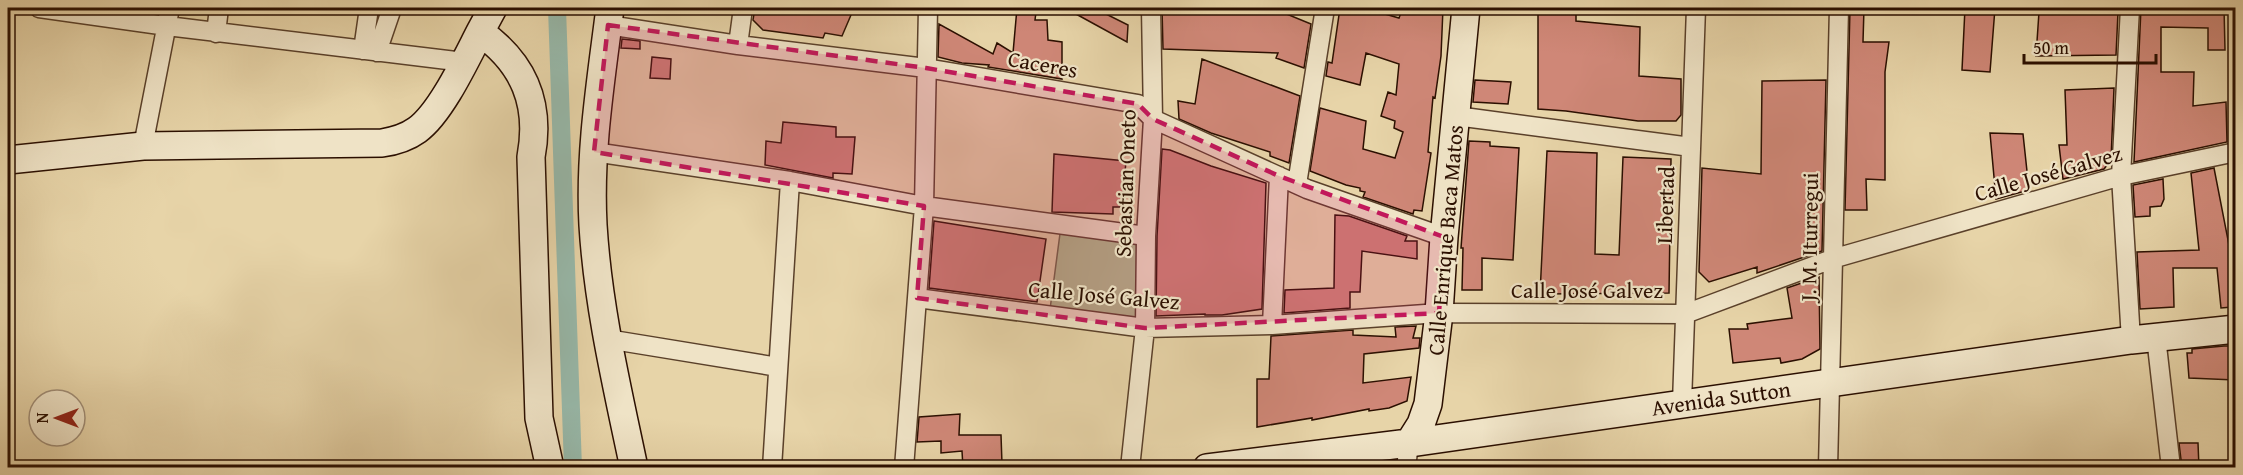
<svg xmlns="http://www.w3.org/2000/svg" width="2243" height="475" font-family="'Gentium Book Plus',serif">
  <rect width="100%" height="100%" fill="#e7d4a8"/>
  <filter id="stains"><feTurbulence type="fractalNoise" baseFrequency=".00333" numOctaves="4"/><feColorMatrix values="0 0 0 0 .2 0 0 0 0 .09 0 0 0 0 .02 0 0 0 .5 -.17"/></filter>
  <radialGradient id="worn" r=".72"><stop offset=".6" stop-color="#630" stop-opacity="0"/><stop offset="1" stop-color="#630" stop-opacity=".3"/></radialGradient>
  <!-- green -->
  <path fill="#b0be8c" stroke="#6e6646" stroke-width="1.5" d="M1061,226l85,10 -1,92 -96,-11z"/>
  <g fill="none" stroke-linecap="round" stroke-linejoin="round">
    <!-- canal -->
    <path stroke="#97b8a9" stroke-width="18" d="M557,8l16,460"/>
  </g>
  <!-- building -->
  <path fill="#cf8777" stroke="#2b0f00" stroke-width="1.5" d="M755,8h99l-12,28 -17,-3 -2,5 -60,-8 -10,-10z
    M1017,8l19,4 -1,8h12l1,20 14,2v37l-74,-12 1,-2 -27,-2 -24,-6 1,-33 54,30 4,-11 16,10z
    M1065,8h33v2l30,15 -1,17z
    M1162,8h110l39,16 -7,44 -28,-10 2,-5 -115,-4z
    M1340,8h24l35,10 3,-8 7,1v-3h34l-2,48 -6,42 -2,-1 -5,55 3,1 -9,58 -8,-1 -1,4 -50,-17 2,-5 -5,-1v-3l-14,-3 -36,-14 10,-63 46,13 -3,28 32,9 8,-26 -9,-4 1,-7 -14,-5 7,-24 8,3 3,-31 -33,-11 -6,32 -34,-9 2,-14 4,1z
    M1538,8h38v13l64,6 -1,49 42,3v36l-5,6h-38l-72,-10 -28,-2z
    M1850,8h14l-1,34h26l-4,30v108l-19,-1 1,31h-22z
    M1965,8h30l-5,64 -28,-2z
    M2141,8h83l1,42h-17v-22l-47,-1v45h33l-1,34 33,-4 1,40 -93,20z
    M2039,12h79l-2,43 -80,1z
    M622,39l18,2v8l-19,-1z
    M652,57l19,2 -1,20 -20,-1z
    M1202,59l98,37 -11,67 -19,-7v-4l-59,-19 -32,-14 -1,-18 17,3z
    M1475,80l36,2 -3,22 -35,-2z
    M1826,80l-4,171 -65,22v-6l-48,15 -10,-10 3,-104 59,6 1,-93z
    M2114,88l-3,72 -7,9 -41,10 -4,-34h8l-2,-55z
    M783,122l53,5v10h19l-3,37 -19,-1v5l-68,-13 1,-24 15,2z
    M1990,133l33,1 6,56 -33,9z
    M1469,141l21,1v4l29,2 -6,112 -31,-2v32h-20l1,-42h-2z
    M1162,149l8,1 41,16 55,17 -4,126 -40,6h-17v-1l-49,2 1,-80z
    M1547,151l50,2 -2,101 24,1 4,-98 48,2 -2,134 -129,1z
    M1054,154l72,7 -4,46h-9v7l-61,-2z
    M2214,168l15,77 3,62 -11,1 -4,-40h-44l1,39 -34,2 -3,-57 62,-2 -8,-77z
    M2163,179l1,20 -3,7 -11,1v9l-15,1 -2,-32z
    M1335,215l14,1 58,20 -2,5h12v18l-55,-8 -2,41h-10v16l-66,5 1,-23 49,-2z
    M934,221l112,18 -9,63 -108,-14z
    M1819,277l1,72 -18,10 -21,4 -1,-5 -47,5 -4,-34h19l-1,-5 45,-6 -5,-30z
    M1416,326l-3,12h7l-1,10 -55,6 -1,29 48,-6 -4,24 -18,7 -20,3v-2l-57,11v-2l-55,9v-48h12l2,-43 82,-6v5l43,2 -1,-10z
    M2224,346h11v34l-46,-2 -2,-25h5v-4z
    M960,414l-1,21h42l1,29 -39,4 -1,-17 -21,2v-12l-24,1 2,-25z
    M2179,443h19l1,25h-17z"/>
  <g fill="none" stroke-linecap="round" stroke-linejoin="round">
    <defs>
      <path id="street" d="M39,8l128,18 297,36
        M2130,8l-9,168 10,164
        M608,25l130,20 188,23 212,36 15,15 154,70 137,48
        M216,33l3,-25
        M738,45l5,-37
        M363,50l6,-42
        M377,52l15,-44
        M1456,116l235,31
        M143,146l27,-138
        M594,152l196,29 134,25 222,30
        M1297,184l28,-176
        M917,298l228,30 127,-3 167,-12 246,1 147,-55 289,-83 115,-24
        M1272,325l7,-149
        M2156,337l15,131
        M607,339l171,28
        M1682,403l14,-395
        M772,468l18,-287
        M904,468l20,-262 4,-198
        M1130,468l15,-140 1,-92 7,-117 -2,-111
        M1406,468l3,-25
        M1828,468l11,-460"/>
      <path id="secondary" d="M493,8l-13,24c44,31 61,72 51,125l8,261 11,50
        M610,8c-9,72 -21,144 -17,217 5,82 24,162 41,243
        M8,160l135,-14 239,-3c13,-2 24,-5 35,-13 24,-17 49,-71 63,-98
        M1409,443l12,-19 7,-20 11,-91 5,-76 22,-229
        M1207,468l202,-25 722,-103 105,-11"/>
    </defs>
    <!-- street casing -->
    <use href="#street" stroke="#5a402a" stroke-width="21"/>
    <!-- secondary casing -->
    <use href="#secondary" stroke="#2b0f00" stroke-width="30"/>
    <!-- street -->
    <use href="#street" stroke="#efe3c6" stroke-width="18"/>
    <!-- secondary -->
    <use href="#secondary" stroke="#efe3c6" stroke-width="27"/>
  </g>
  <!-- marked area -->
  <path fill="#c2185b" fill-opacity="0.2" stroke="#c2185b" stroke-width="4.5" stroke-dasharray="12 8" stroke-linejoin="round" d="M608,25l318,43 212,36 15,15 126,57 165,61 -5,76 -294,15 -228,-30 7,-92 -330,-54z"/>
  <g text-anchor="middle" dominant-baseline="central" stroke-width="4.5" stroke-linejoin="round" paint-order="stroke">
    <!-- street labels -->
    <g font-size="22" fill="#2b0f00" stroke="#efe3c6">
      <text transform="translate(1043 64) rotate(10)">Caceres</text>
      <text transform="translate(2048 173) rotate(-16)">Calle José Galvez</text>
      <text transform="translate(1125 183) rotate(-88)">Sebastian Oneto</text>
      <text transform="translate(1665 205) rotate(-88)">Libertad</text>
      <text transform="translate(1809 237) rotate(-89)">J. M. Iturregui</text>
      <text transform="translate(1445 240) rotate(-85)">Calle Enrique Baca Matos</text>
      <text x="1587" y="290">Calle José Galvez</text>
      <text transform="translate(1104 295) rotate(5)">Calle José Galvez</text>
      <text transform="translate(1721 398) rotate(-8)">Avenida Sutton</text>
    </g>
  </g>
  <!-- margin -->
  <rect width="2243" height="475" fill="none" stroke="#e7d4a8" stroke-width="30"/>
  <rect x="9" y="9" width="2225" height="457" fill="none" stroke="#2b0f00" stroke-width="3"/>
  <rect x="15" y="15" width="2213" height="445" fill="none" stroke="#2b0f00" stroke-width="1.5"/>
  <!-- north arrow -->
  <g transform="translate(57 418) rotate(270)"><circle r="28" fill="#efe3c6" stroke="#a18e77" stroke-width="1.5"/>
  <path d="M0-4.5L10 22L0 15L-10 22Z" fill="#8f2418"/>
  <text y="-9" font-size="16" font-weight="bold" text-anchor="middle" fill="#2b0f00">N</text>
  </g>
  <!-- scale -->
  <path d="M2024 54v9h132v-9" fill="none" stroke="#2b0f00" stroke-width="3"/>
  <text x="2033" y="54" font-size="18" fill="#2b0f00" stroke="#efe3c6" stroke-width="4.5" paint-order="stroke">50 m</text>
  <rect width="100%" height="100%" filter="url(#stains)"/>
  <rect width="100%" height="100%" fill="url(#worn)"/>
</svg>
